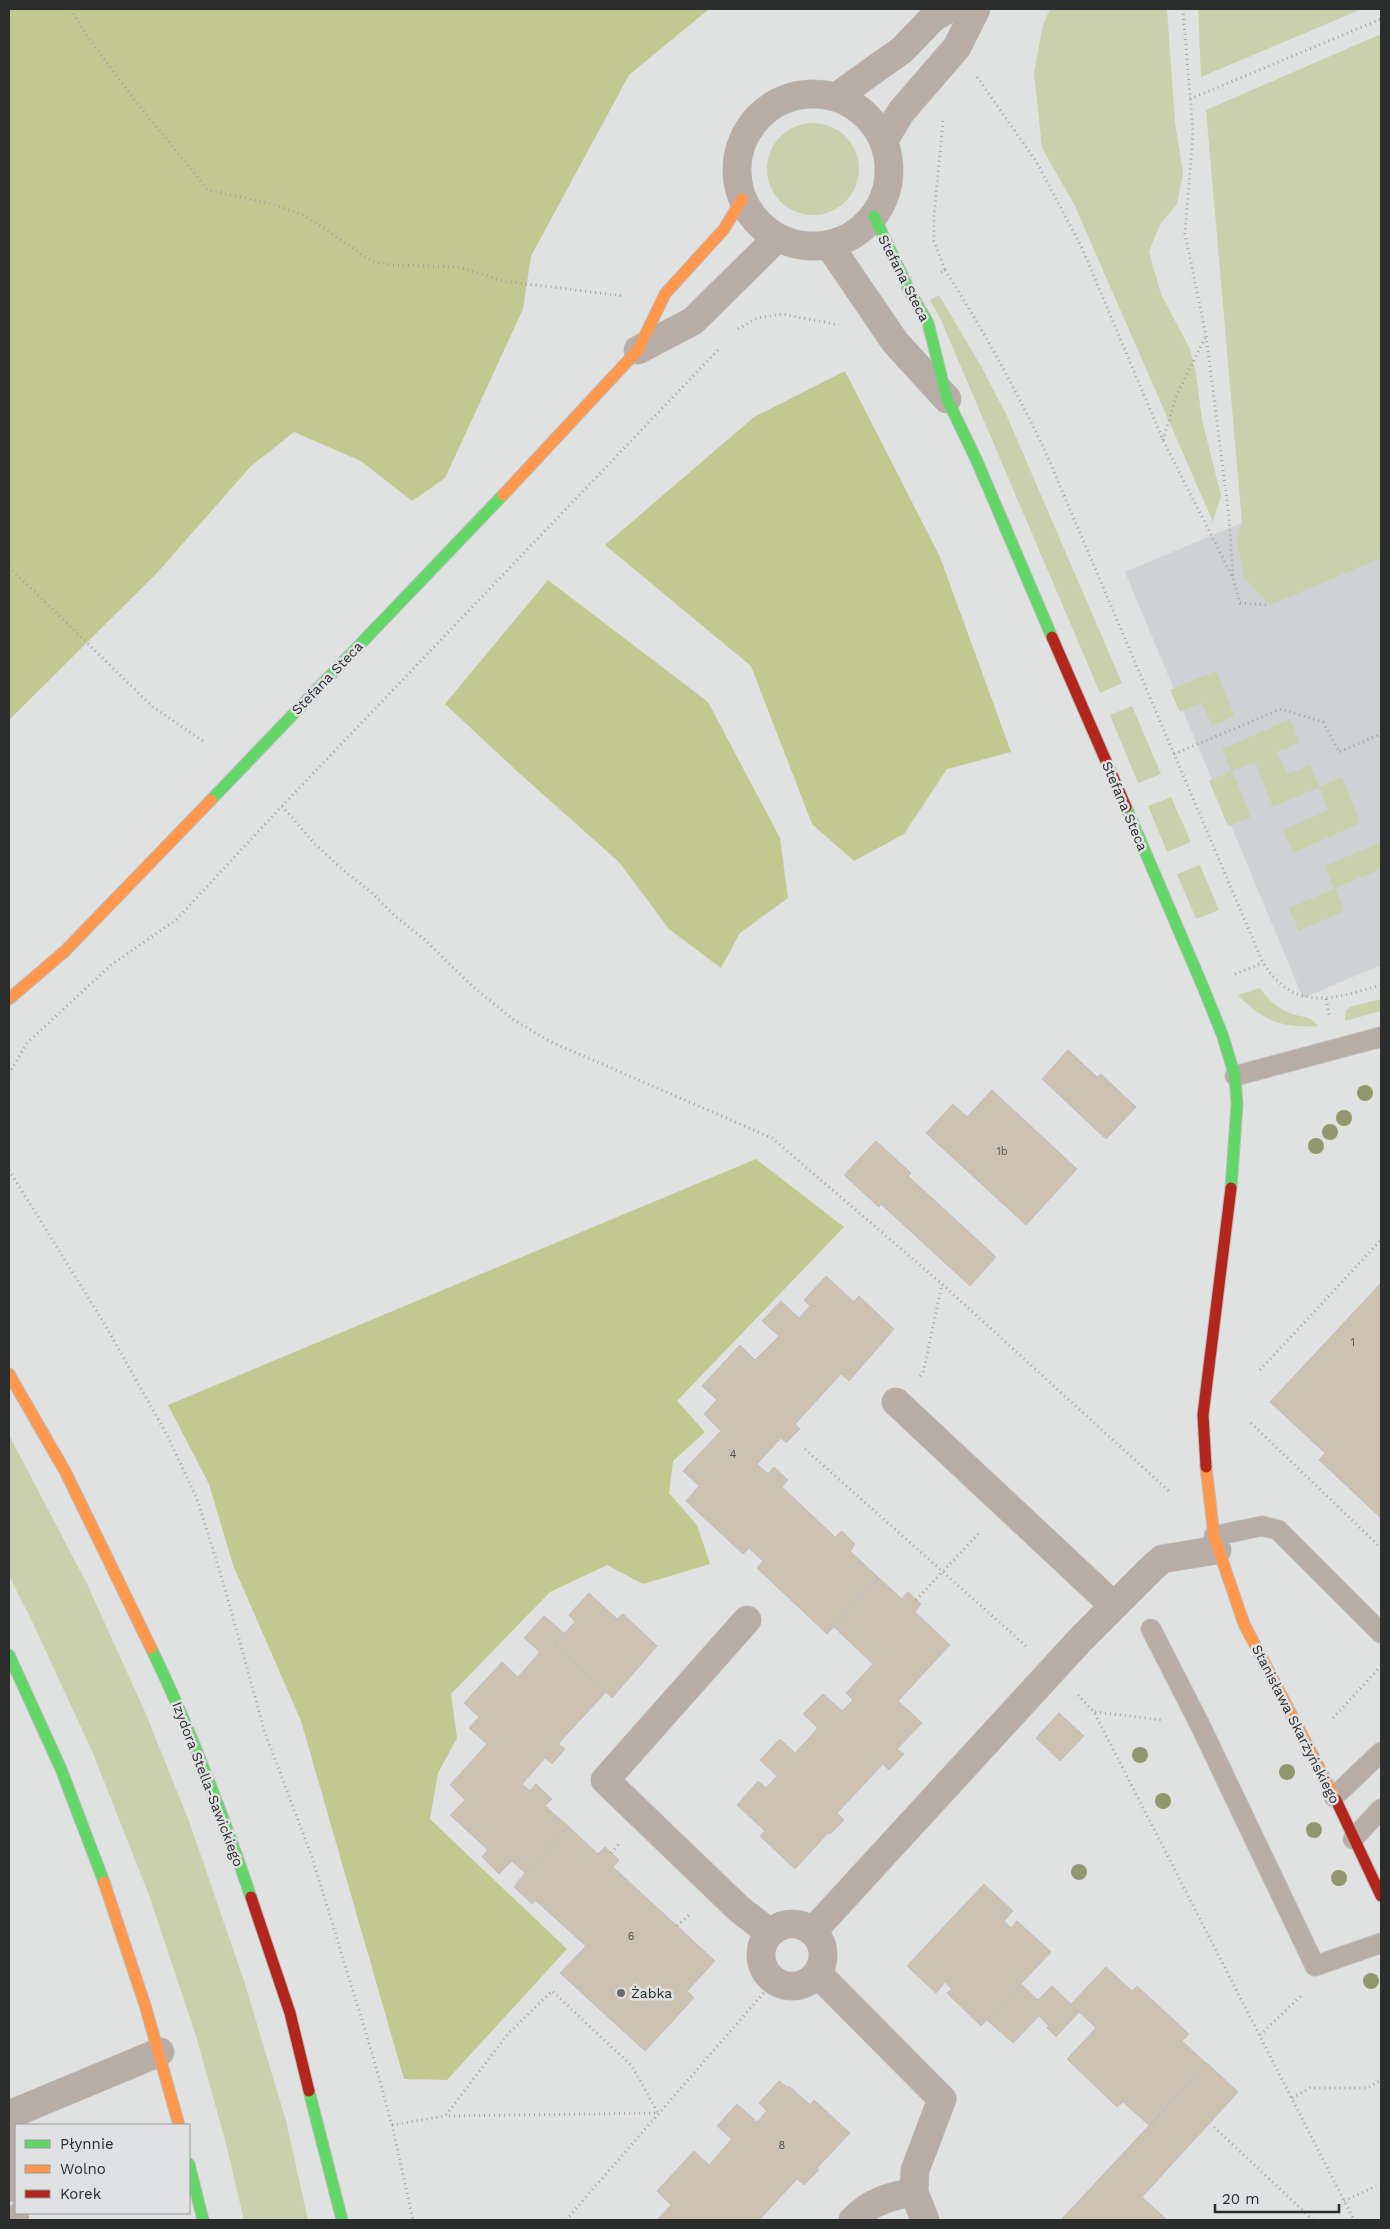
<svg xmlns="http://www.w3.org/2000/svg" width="1390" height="2229" font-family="'Work Sans',sans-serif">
  <rect width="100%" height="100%" fill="#e0e1e1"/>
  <!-- built -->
  <path fill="#ced2d5" d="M1381,464v501l-78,33 -178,-426z"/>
  <!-- green -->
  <path fill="#cad0ab" d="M1050,9h117l8,114 8,50 -6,31 -17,20 -11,28 12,42 29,55 6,24 6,47 19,75 -8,27 -139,-318 -32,-56 -8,-76 9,-47z
    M1198,9h164l-161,68z
    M1381,34v524l-111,47 -26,-27 -7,-38 5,-17 -36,-413z
    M767 169a46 46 0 1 1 92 0a46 46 0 1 1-92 0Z
    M939,295l43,73 24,46 116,269 -22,10 -159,-373 -11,-20z
    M1216,671l19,45 -23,10 -10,-23 -22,9 -10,-22z
    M1132,706l29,68 -23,9 -28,-68z
    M1290,719l10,23 -23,10 10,22 23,-9 9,22 23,-10 19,46 -68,30 -10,-23 45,-20 -9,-23 -46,20 -18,-45 -23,9 19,46 -23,9 -19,-45 22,-10 -9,-22z
    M1171,797l20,45 -24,10 -19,-46z
    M1381,842v27l-46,19 9,23 -45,20 -10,-23 45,-19 -9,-23z
    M1200,865l19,45 -23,9 -19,-45z
    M1260,988c7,11 17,20 30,25 12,5 20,2 28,13 -35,3 -56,-6 -80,-31z
    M1381,999v12l-36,10 1,-11 4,-3z
    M9,1435l78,149 58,128 44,109 56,163 41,137 22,99h-64l-19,-80 -29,-104 -47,-141 -57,-144 -62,-134 -21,-41z"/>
  <!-- forest -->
  <path fill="#c1c991" d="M9,9h700l-80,66 -98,181 -8,53 -78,169 -33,23 -51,-40 -67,-29 -43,34 -94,107 -148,147z
    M845,371l95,186 71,195 -64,17 -43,65 -50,27 -42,-37 -61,-158 -146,-121 149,-128z
    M548,580l160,122 72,136 8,60 -48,35 -19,35 -52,-39 -50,-67 -100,-89 -74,-69z
    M756,1159l88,68 -167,174 28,31 -32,29 -4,32 28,32 13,39 -67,20 -36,-19 -57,27 -99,102 6,44 -19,35 -8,46 137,130 -120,131 -43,-1 -103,-358 -68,-156 -24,-81 -41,-79z"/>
  <!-- building -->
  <path fill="#cdc2b1" stroke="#bdbebd" d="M1068,1050l29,27 4,-3 35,33 -30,32 -64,-60z
    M992,1090l85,79 -51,56 -100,-92 27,-29 14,13z
    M876,1141l35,32 -3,3 88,81 -26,29 -89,-82 -2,3 -35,-32z
    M826,1276l28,26 5,-6 35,33 -45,52 -8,-7 -46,50 5,5 -14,14 -5,-5 -24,26 11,10 6,-7 14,13 -6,7 53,50 7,-6 13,13 -5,7 29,27 -52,56 -70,-66 6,-7 -14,-13 -6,6 -57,-53 13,-15 -16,-15 38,-40 -17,-17 13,-14 -15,-14 38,-41 15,15 24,-24 -17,-15 19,-20 18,17 11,-12 -6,-6z
    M1381,1283v235l-62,-58 6,-7 -55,-51z
    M879,1578l23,21 6,-7 13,12 -6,8 35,33 -52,56 24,22 -25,26 7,5 -15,16 -6,-6 -46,49 7,7 -14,14 -2,-1 -33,36 -35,-33 5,-5 -28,-26 21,-24 8,7 11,-12 -17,-16 20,-21 15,14 23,-25 -15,-14 20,-20 19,17 11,-11 -7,-7 27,-29 -39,-37z
    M589,1593l28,26 6,-5 34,32 -45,52 -58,-54 21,-22 -6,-7z
    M544,1616l20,17 -10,11 52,48 -48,52 7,5 -13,15 -7,-6 -23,26 8,7 6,-7 16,15 -7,7 23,20 -43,47 -13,-12 -13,13 -17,-17 6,-7 -38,-35 15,-15 -15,-15 37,-41 -18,-16 10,-11 -15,-14 38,-41 16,15 22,-25 -16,-14z
    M1059,1713l25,23 -24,25 -24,-23z
    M568,1826l30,28 7,-7 14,13 -6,7 102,94 -28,30 7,7 -49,53 -85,-78 26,-27 -51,-46 -3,4 -18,-17 6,-8z
    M984,1884l29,27 -9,10 7,7 6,-7 34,31 -70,74 -34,-33 5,-4 -7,-7 -9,11 -29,-27z
    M1106,1967l26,24 5,-5 52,48 -7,7 24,22 -56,63 -27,-24 -6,5 -50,-48 29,-31 -25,-24z
    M1021,1984l17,16 14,-14 27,26 -23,25 -9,-9 2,-2 -10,-10 -26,27 -26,-23z
    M1207,2063l31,29 -96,105 25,23h-106z
    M779,2081l9,7 1,-2 21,19 4,-5 36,33 -33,35 2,2 -15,15 -7,-6 -38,41h-102l14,-15 -14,-14 37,-40 15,14 23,-26 -15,-13 20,-22 20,18 10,-11 -8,-8z"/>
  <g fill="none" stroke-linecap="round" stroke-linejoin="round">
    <defs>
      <path id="lane" d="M1235,1076l146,-39
        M1214,1536l48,-10 16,4 103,103
        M1151,1629l49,96 115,241 66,-23
        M1334,1797l47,-45
        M1353,1839l28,-30
        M9,2121l7,72
        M18,2213l1,7"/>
      <path id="street" d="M737 170a76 76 0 1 1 152 0a76 76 0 1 1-152 0Z
        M836,97l66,-47 31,-32 15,-9
        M884,140l17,-28 56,-65 19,-38
        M829,245l66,97 52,57
        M638,350l55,-29 84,-83
        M896,1402l217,203
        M747,1620l-142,160 133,128 32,25
        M761 1955a31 31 0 1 1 62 0a31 31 0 1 1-62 0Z
        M813,1931l268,-292 70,-70 11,-10 55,-9
        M817,1973l125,126 -27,71 -1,22 11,28
        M9,2115l151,-63
        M853,2220c17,-18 37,-24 61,-28"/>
      <path id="fast" d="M874,216l36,76 18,31 19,76 29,60 76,178
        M211,800l292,-305
        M1126,807l77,180 19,47 13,42 2,29 -6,83
        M151,1648c39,80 71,164 100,249
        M9,1655l52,114 43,113
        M309,2091l33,129
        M189,2164l14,56"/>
      <path id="slow" d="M503,495l135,-145 27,-56 59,-65 18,-30
        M9,999l56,-48 146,-151
        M9,1374l57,99 85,175
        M1206,1467l8,69 30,88 92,176
        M104,1882l41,123 34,120"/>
      <path id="jam" d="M1052,637l74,170
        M1206,1467l-3,-52 28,-227
        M1336,1800l45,96
        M251,1897l39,116 19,78"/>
    </defs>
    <!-- lane casing -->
    <use href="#lane" stroke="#bcbdbd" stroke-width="21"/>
    <!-- street casing -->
    <use href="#street" stroke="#bcbdbd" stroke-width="29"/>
    <!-- fast casing -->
    <use href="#fast" stroke="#bcbdbd" stroke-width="13"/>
    <!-- slow casing -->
    <use href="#slow" stroke="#bcbdbd" stroke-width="13"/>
    <!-- jam casing -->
    <use href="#jam" stroke="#bcbdbd" stroke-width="13"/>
    <!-- path -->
    <path stroke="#a8a19e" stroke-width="3" stroke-dasharray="1 4" stroke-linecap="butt" d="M71,9l16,27 50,67 71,87 64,14 33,12 67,45 21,4 66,2 44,14 121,15
      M1183,9l10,124 -8,101 21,101 23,182 4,59
      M977,77l59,84 46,87 81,192 70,138 7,25 30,2
      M1190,99l191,-80
      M945,270c38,59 71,120 101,183l217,510c33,50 69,36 118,22
      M941,272l4,-2 -11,-29v-25l9,-95
      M738,329l19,-11 25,-4 57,11
      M1163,440l14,-46 29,-58
      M9,567l144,140 50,34
      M1174,754l107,-45 42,13 16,30 42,-18
      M282,806l32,37 29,27 28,22 25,25 28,22 48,47 42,34 35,21 223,97 170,146 228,208
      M1235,974l28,-11
      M1326,999l4,19
      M9,1074l18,-31 84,-78 65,-45 106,-114 436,-456
      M9,1170l95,153 63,112 30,64 27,86 41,148 47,124 60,196 20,72 21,95
      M1260,1370l121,-130
      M920,1376l3,-3 19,-89
      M1251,1423l130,125
      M805,1449l221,197
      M916,1600l65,-69
      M1078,1695l16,17 260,508
      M1095,1712l68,8
      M1333,1718l48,-52
      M611,1853l9,-10
      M677,1926l14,-13
      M1260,2035l43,-41
      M1292,2098l18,-10h58l13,-8
      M392,2125l53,-9 63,-82 44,-43 80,75 26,47 -213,3
      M1214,2127l99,93
      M1344,2201l32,-15
      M566,2220l209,-240"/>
    <!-- lane -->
    <use href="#lane" stroke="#b8aca6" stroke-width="19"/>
    <!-- street -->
    <use href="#street" stroke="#b8aca6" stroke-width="28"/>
    <!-- fast -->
    <use href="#fast" stroke="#63d668" stroke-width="11"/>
    <!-- slow -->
    <use href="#slow" stroke="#ff974d" stroke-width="11"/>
    <!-- jam -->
    <use href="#jam" stroke="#b3261e" stroke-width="11"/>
  </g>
  <!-- trees -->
  <g fill="#92976e">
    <circle cx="1365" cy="1093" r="8"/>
    <circle cx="1344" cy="1118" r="8"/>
    <circle cx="1330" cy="1132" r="8"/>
    <circle cx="1316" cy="1146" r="8"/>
    <circle cx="1140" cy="1755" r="8"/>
    <circle cx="1287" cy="1772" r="8"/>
    <circle cx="1163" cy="1801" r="8"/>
    <circle cx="1314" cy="1830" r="8"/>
    <circle cx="1079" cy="1872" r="8"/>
    <circle cx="1339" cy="1878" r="8"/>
    <circle cx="1371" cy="1981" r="8"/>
  </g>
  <!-- markers -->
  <circle fill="#6a6b6b" stroke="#dfe1e2" stroke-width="2" cx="621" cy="1993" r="5"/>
  <g text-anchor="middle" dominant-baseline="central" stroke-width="5" stroke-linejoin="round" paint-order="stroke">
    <!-- number labels -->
    <g font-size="11" fill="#54524d">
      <text x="1002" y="1151">1b</text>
      <text x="1353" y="1342">1</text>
      <text x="733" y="1454">4</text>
      <text x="631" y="1936">6</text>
      <text x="782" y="2145">8</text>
    </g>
    <!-- street labels -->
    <g font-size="14" fill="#2b2c2c" stroke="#dfe1e2">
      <text transform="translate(904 278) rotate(63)">Stefana Steca</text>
      <text transform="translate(327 678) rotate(-46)">Stefana Steca</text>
      <text transform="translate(1125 806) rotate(67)">Stefana Steca</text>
      <text transform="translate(1296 1724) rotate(63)">Stanisława Skarżyńskiego</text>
      <text transform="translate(208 1784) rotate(69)">Izydora Stella-Sawickiego</text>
    </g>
    <!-- poi labels -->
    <g font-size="14" fill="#2b2c2c" stroke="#dfe1e2" text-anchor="start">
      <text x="631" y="1993">Żabka</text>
    </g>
  </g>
  <!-- border -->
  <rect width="1390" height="2229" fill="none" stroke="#2b2c2c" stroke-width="20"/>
  <!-- legend -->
  <rect x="15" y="2124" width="175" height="90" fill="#dfe1e2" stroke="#979999"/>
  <rect x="25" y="2140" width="25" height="8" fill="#63d668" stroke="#979999"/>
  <text x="60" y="2149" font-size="15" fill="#2b2c2c">Płynnie</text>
  <rect x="25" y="2165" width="25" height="8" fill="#ff974d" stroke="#979999"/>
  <text x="60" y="2174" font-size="15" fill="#2b2c2c">Wolno</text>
  <rect x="25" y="2190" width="25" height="8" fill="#b3261e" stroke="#979999"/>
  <text x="60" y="2199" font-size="15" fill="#2b2c2c">Korek</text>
  <!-- scale -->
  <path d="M1215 2204v8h124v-8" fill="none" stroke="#2b2c2c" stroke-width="2.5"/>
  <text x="1222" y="2204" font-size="15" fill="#2b2c2c" stroke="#dfe1e2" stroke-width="4" paint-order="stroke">20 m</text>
</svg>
